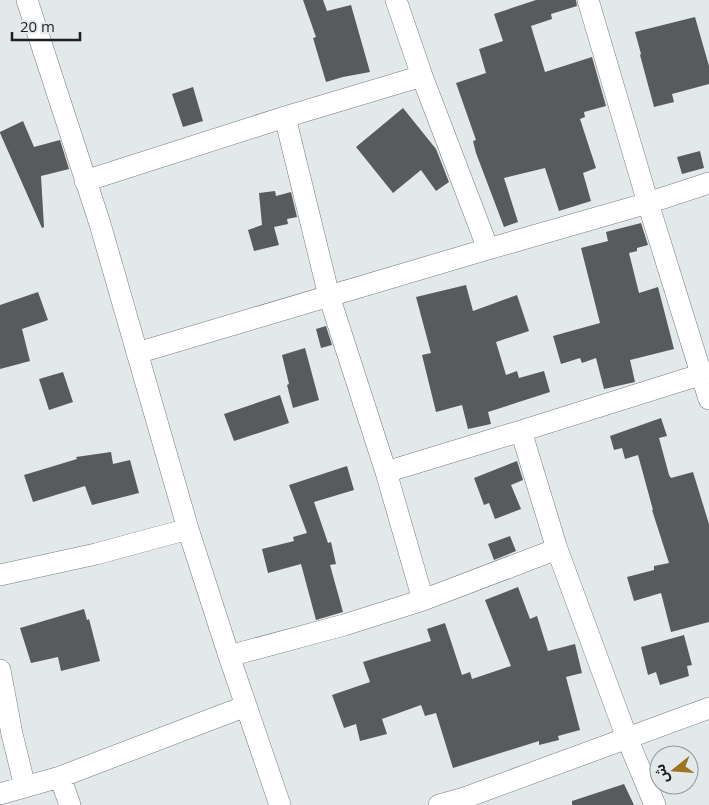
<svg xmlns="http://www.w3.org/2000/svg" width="709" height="805" font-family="'Open Sans','Noto Sans Arabic',sans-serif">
  <rect width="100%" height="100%" fill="#e3e8eb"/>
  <!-- building -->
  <path fill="#575b5e" d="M303,0h20l4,11 24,-6 19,67 -27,5 -17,5 -13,-44 3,-1z
    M536,0h40l1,6 -26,8 1,5 -21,7 14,46 47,-15 14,49 -22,6 1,5 -5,2 16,49 -13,5 8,28 -32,10 -14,-43 -41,10 14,44 -14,5 -28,-74 -3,-12 3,-1 -20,-57 30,-10 -7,-24 24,-8 -9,-27z
    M695,17l14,49v18l-37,10 2,8 -20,5 -14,-52 1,-1 -6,-22z
    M193,87l10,34 -20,6 -11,-33z
    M403,108l33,41 13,33 -13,9 -15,-21 -28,23 -37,-46z
    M23,121l11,26 26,-7 9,29 -28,7 3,51 -2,1 -42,-95v-1z
    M700,151l4,17 -22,6 -5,-17z
    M275,191l1,5 15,-4 6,25 -10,2 1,5 -14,3 5,18 -25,6 -6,-21 14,-5 -3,-32z
    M641,223l7,22 -11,3v3l-8,2 10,40 19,-6 16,62 -44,11 5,22 -31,7 -8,-31 -14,5 -2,-5 -19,6 -8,-28 47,-13 -19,-75 27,-7 -2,-9z
    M466,285l7,26 44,-16 12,36 -33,11 10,33 11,-4 2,7 25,-7 6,21 -62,20 3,12 -23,5 -6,-24 -26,7 -14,-57 9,-2 -15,-56z
    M38,292l10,28 -26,9 8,32 -30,8v-64z
    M326,326l6,19 -11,3 -5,-19z
    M305,348l14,52 -26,8 -6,-23 2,-1 -7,-29z
    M63,372l10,30 -24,8 -10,-31z
    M280,395l9,28 -55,18 -10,-27z
    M661,418l6,18 -8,2 10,37 2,3 22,-6 16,52v98l-38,10 -10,-39 -27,8 -7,-24 27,-7v-4l15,-3 -17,-53h1l-15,-55 -13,4 -3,-11 -8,2 -4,-14z
    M111,452l2,12 17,-4 9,33 -47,12 -7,-19 -52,16 -9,-27 53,-16 -1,-2z
    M517,461l6,19 -12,5 10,24 -26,10 -6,-16 -5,2 -10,-27z
    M347,466l7,24 -40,12 14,41 3,-1 5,22 -6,1 13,47 -27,8 -15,-56 -33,9 -6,-24 32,-8 -1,-4 14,-4 -18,-48z
    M510,536l6,15 -22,9 -6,-16z
    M518,587l12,32 7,-3 11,35 27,-7 7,29 -16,4 14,53 -22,6 1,4 -20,5v-4l-86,27 -17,-55 -11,3 -4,-11 -39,14 5,15 -27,7 -4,-17 -12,4 -12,-33 38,-13 -7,-20 68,-21 -4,-12 18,-6 17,52 8,-3 2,7 39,-13 -26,-66z
    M84,609l3,11 2,-1 11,42 -39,10 -3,-14 -27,6 -11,-35z
    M684,635l8,30 -5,1 2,10 -29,9 -4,-13 -8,3 -7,-28z
    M624,784l10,21h-62v-4z"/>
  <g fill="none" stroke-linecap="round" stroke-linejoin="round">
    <defs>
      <path id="street" d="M27,0l73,224 88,305 41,127 51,149
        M396,0l26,76 66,173
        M588,0l60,203 61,196
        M285,117l44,179 57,176 37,128
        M85,181l200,-64 137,-41
        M137,353l351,-104 160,-46 61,-20
        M521,431l36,118 70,189 28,67
        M386,472l135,-41 188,-59
        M0,575l96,-21 92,-25
        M229,656l115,-31 79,-25 134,-51
        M0,670l12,64 13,53
        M60,777l10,28
        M0,794l60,-17 186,-71
        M439,805l25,-7 245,-90"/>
    </defs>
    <!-- street casing -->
    <use href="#street" stroke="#777c7e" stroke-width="22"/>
    <!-- street -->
    <use href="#street" stroke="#fff" stroke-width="21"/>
  </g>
  <!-- north arrow -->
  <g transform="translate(674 770) rotate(253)"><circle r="24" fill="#e3e8eb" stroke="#94989a"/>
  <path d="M0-4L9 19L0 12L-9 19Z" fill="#9d7422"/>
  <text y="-8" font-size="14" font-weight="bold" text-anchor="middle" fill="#1e1f20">ش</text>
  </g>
  <!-- scale -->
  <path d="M12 32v8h68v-8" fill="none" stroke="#1e1f20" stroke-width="2.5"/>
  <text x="20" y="32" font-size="15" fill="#1e1f20" stroke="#e3e8eb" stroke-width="4" paint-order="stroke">20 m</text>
</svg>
